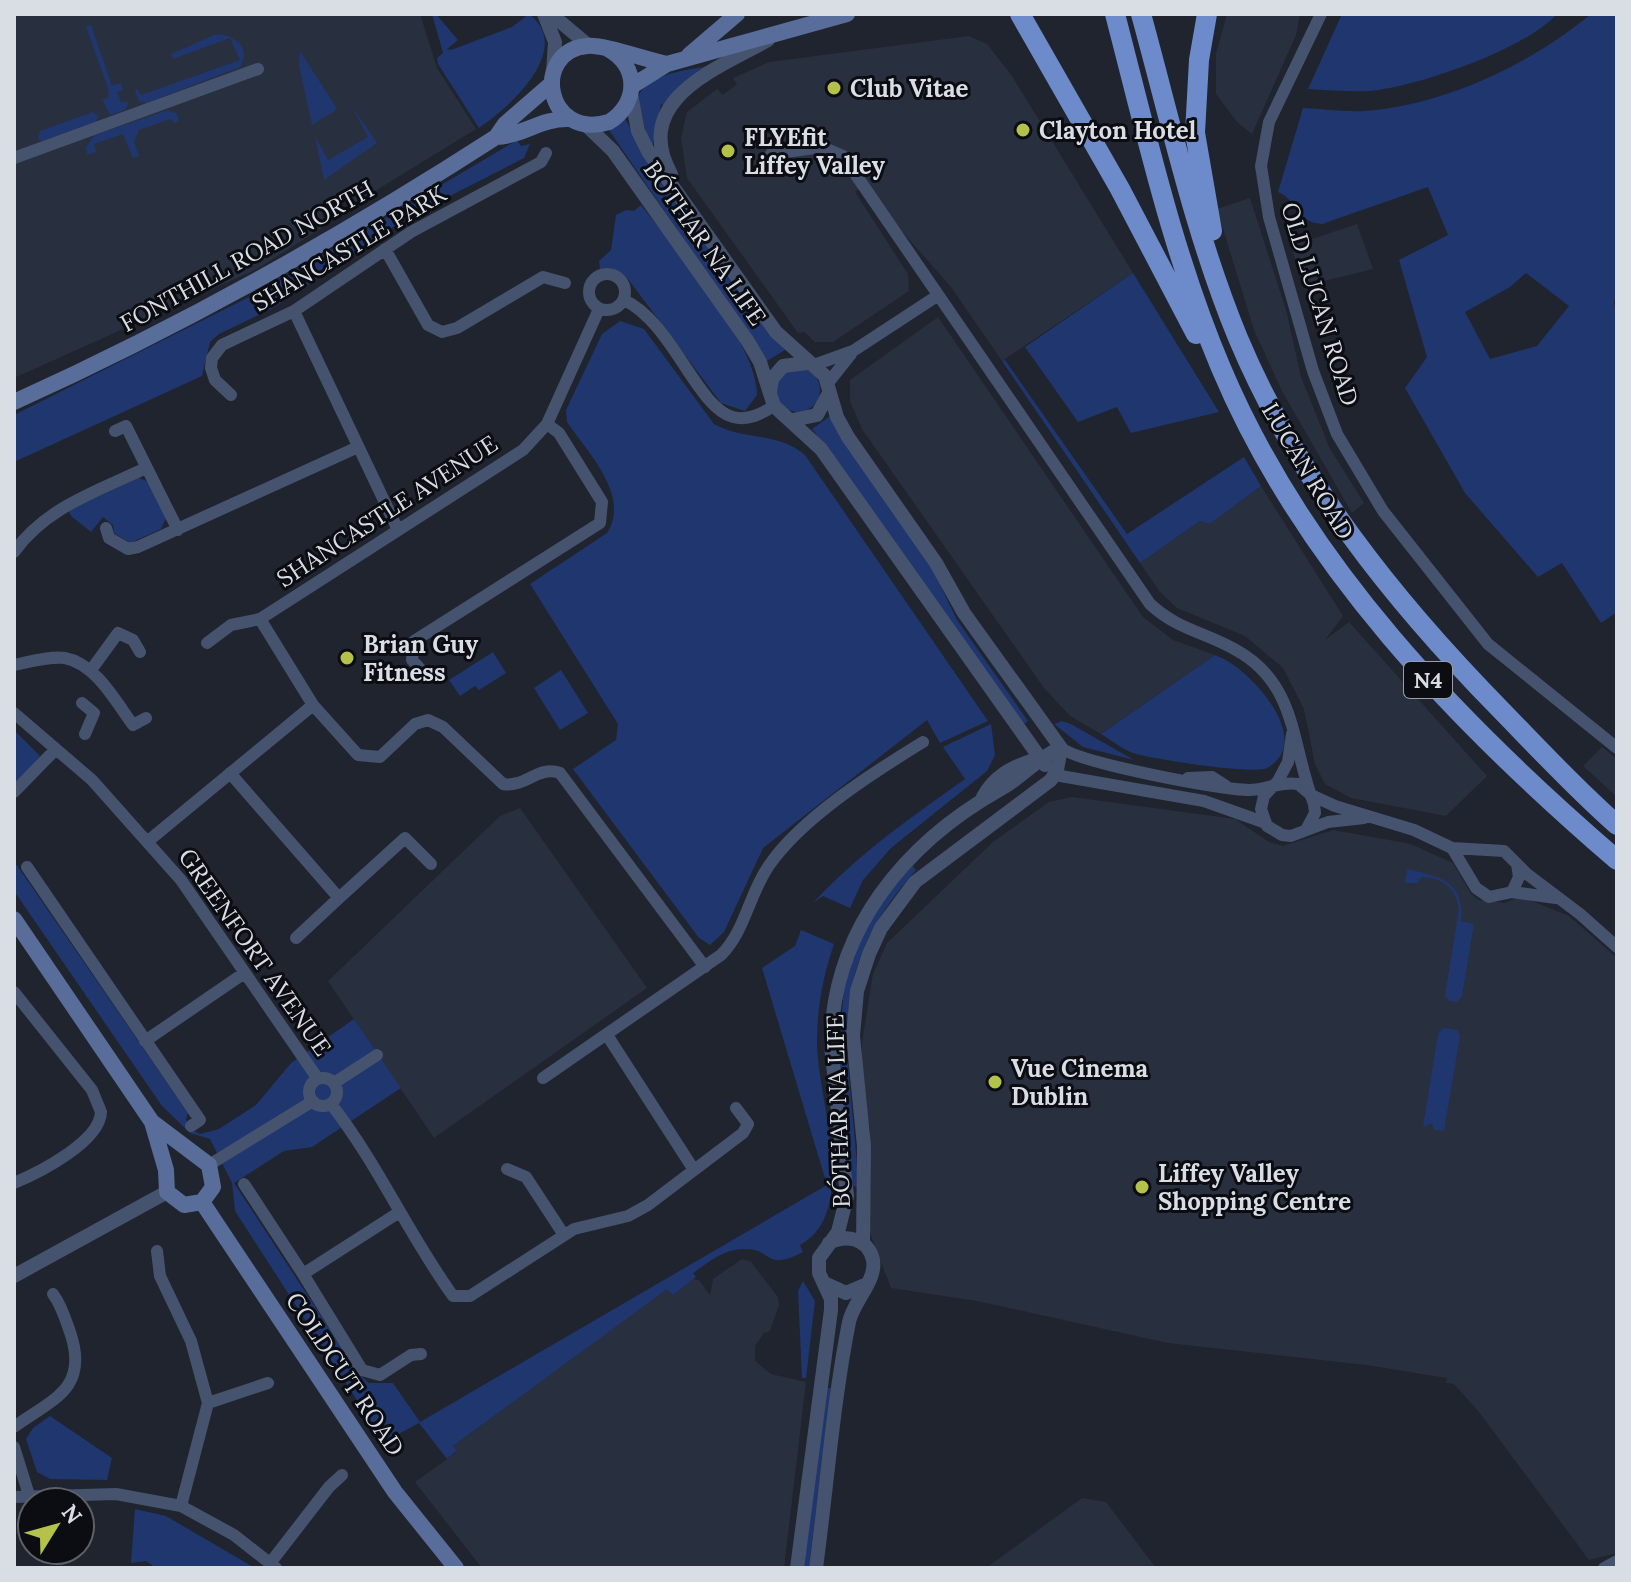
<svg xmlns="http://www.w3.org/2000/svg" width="1631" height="1582" font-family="Lora,serif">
  <rect width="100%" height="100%" fill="#1f242e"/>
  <!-- built -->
  <path fill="#28303f" d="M14,14h406l17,54 39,61 -119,73 -11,-2 -24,14 3,12 -68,43 -243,109z
    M1227,14h73l-4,21 -44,99 -15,-12 -21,-28v-40z
    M969,36l18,8 25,32 121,197 -131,88 -51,-74 -89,-101 -7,6 53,82 1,17 -76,51h-18l-11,-10 -6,1 -111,-155 -6,-40 6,-26 30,-23 6,6 14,-11 -4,-6 36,-16z
    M1250,198l36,112 15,67 28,70 35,56 -12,10 -70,-122 -28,-61 -37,-121z
    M1357,224l16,45 -69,17 -13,-40z
    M938,317l205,300 30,23 42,15 -114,79 -31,-18 -26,-28 -182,-259 -12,-28v-21z
    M1261,486l82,130 -18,24 24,-18 138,154 -41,40 -95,-18 -26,-14 -10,-20 -11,-55 -21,-41 -38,-32 -68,-28 -17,-16 -20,-29 60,-42 10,3z
    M1602,747l15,12v38l-34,-31z
    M1072,797l163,22 34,23 14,4 50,-16 78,14 42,19 18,31 8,6 26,3 15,-7 49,20 48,42v595l-28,7 -110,-148 -25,-28 -8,-1 1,-5 -81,-13 -198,-22 -191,-42 -86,-13 -22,-58 1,-100 -8,-51v-37l11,-68 14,-31 106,-101 56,-40z
    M520,808l127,180 -213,150 -106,-157 172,-165z
    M742,1259l9,3 27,35 1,8 -9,26 -6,2 -9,13v15l16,13 35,8 -22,186h-302l-67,-86 42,-30 -4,-6 214,-158 6,7 20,-16 6,1 11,15 3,-16z
    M1082,1498l24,4 50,66h-170z"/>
  <!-- green -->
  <path fill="#1f366f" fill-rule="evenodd" d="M432,14h4l22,26 -11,9 4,1 61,-23 17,-13c46,35 -20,94 -50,114l-41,-64 -1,-6 6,-5z
    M1342,14h215c-31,35 -140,73 -187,77 -20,1 -41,-1 -62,-2z
    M1591,14h26v276l-3,12 3,29v281l-16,11 -39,-60 -24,14 -73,-84 -60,-105 22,-31 -28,-97 49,-25 -20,-48 -106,37c-29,-3 -23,-23 -44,-32l25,-84c20,1 42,4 62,3 80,-6 164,-46 226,-97zM1526,273l43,33 -32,40 -47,13 -25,-47 45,-25z
    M91,25l21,61 9,-3 2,7 -6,2 4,10h8l-4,8 -15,5 -8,-15 7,-3 -1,-9 -22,-61z
    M216,34c18,1 36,13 24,33l-93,36 -8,-2 -4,-9 2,-4 4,7 99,-35 -10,-22 -57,21 -2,-5z
    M300,51l36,56 -1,4 -23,14 -13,-60z
    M707,66l-42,40 -4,-2 -8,40 -4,3 -11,-50c10,-24 47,-26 69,-31z
    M351,105l26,38 -53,37 -9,-44 13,24 40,-23z
    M168,110l8,3 3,7 -4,3 -5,-4 -31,11 -5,12 5,14 -6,2 -10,-24 -29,10 2,8 -9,3 -1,-8 9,-12z
    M93,112l5,4 -2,6 -54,19 -4,-2 2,-8z
    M623,115l16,29 146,206 -18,11 -158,-231z
    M517,140l4,6 9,-2 -6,14 -119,61 -130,88 -56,27 -9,8 -8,34 -188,86v-47l253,-127z
    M641,205c34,43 116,137 116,190l-12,16 -24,-8 -93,-124 -17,-11 -11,1 -1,-8 12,-11 5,-35 10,-5 8,1z
    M1133,273l86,139 -88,21 -14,-26 -39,15 -53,-75z
    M620,321l24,8 70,95c30,17 63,7 91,31l183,266 -48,22 -13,-23 -164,128 -39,84 -14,13 -11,-7 -126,-169 43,-29 2,-16 -88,-140 77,-51c24,-37 -19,-80 -40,-111l-1,-12 36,-76z
    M1005,360l122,174 117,-77 17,29 -51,38 -10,-3 -60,42 -138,-202z
    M776 390a22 22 0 1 1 44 0a22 22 0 1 1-44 0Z
    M830,416l102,152 25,52 71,101 -7,5 -179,-259 -30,-38z
    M139,478l10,4 17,36 -5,11 -31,14 -16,-10 -1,-8 -10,-8 -12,15 -20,-16 -3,-6z
    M493,652l13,21 -27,17 -4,-4 -15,10 -11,-16z
    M1215,655c32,10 102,85 52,113 -13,7 -116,-9 -134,-15 -11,-4 -22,-13 -32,-19z
    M561,670l27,43 -28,17 -26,-42z
    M1062,721l9,3 63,36 -51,-13 -29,-23z
    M991,724l4,31 -8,16 -96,77 -28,32 -13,28 -27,-12 -10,7c45,-49 97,-85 152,-124l-22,-32z
    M14,730l26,26 -26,41z
    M14,861l174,252 -2,6 4,10 10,5 19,-5 37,-24 35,-42 63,-44 47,69 -89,59 -28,4 -50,32 125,191 10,9h24l27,39 407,-237 -65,-217 33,-22 6,-16 33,14c-11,32 -17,64 -17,98 0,56 44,170 -17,203l3,7c-39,20 -30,-4 -59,-3 -20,0 -35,13 -51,24l3,4 -23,18 -6,-6 -214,157 4,5 -10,8 -28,-36 -35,19 -149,-231 -3,-28 -22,-44 -20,-6 -28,-27 -148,-215z
    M911,864l5,6c-100,112 -63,184 -58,317l-5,-1 -15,-130 7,-79 24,-59z
    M1407,869c33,7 58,13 54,52l13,3 -12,72 -5,6 -8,-1 -4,-6 14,-86c-3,-21 -16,-31 -37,-32l-5,6h-12z
    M1443,1028l14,2 3,6 -16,95 -10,-1 -2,-7 -9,4 15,-93z
    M803,1281l12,20 -9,77h-4l-4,-87z
    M826,1388h5l-22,180h-6z
    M50,1416l62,42 -5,22 -57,-1 -13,-7 -11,-33 7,-11z
    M135,1509l31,7 89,52h-99l-10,-7 -15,2z"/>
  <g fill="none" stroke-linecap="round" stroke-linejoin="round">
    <!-- minor -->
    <path stroke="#46536f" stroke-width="12" d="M1321,14l-52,108 -8,44 8,51 44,154 24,63 46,77 105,133 129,104
      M771,154l51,-7 21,9 307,448c28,26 55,28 86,46 62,34 55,96 78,154l1,9 -8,15
      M14,158l244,-89
      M385,249l43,76 14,7 15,-4 86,-51 22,6
      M589 292a18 18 0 1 1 36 0a18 18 0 1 1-36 0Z
      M624,300c48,22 73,108 109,117 15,4 28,-3 41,-11
      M294,311l104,219
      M814,365l39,-14 84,-55
      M828,383l23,-29
      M231,395l-16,-15 -4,-12 1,-10 10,-13 72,-34 117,-79 130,-70 5,-9
      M115,431l11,-5 52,104
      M106,528l3,10 19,11 10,-2 220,-100
      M14,552c32,-45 84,-61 132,-84
      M260,619l53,86 45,50 22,2 35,-33 13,-4 15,7 60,57c22,4 35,-19 57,-11l145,194
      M207,643l24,-18 29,-6 263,-169 24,-26 52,-115
      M14,665c15,-3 36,-9 51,-7 31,6 51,44 68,67l13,-7
      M91,670l27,-37 15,7 7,12
      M426,675l-14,-15 2,-19 186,-118 2,-21 -43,-69 -12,-9
      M82,703l12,10 -9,21
      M14,713l78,67 89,100 137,199
      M1292,734l-4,28 -10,19 -14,15 -3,13 6,17 15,9 9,1 37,-14 36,-4
      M1061,748c20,15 159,42 188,42 17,0 32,-9 49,-6l13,11 24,11 79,24 38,18 52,3 23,23 53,40 37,33
      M230,773l109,125 66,-60 26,26
      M1055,775l149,26 62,22
      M1188,778l24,-1 14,9
      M14,792l41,-42
      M147,842l166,-137
      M1452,848l24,40 13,9 23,-5 7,-15 -2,-13
      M27,867l173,253 -9,6
      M1512,892l44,6
      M296,938l43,-40
      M14,992l78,98 9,22c-1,30 -63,61 -87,71
      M607,1035l87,135
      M145,1041l98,-67
      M309 1092a14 14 0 1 1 28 0a14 14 0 1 1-28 0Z
      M543,1078l178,-123c25,-25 28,-62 49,-91 33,-47 104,-92 153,-122
      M334,1083l43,-28
      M331,1104c47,60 77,130 122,192h17l104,-67 54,-13 20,-11 95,-72 5,-9 -12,-16
      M209,1165l104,-64
      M507,1169l19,8 38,58
      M244,1184l59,90 95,-61
      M157,1251l3,25 31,65 17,62 -27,103
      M303,1274l59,96 18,5 31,-20 10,-1
      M208,1403l60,-20
      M14,1427c39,-28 74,-38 57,-92 -5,-14 -9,-29 -18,-41
      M14,1447l15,48
      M14,1497l102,-3 65,12 53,29 42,33
      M271,1562l58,-75 13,-12
      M1604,1568l13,-7"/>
    <!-- tertiary -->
    <path stroke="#46536f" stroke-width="14" d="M544,14l11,28 -2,30
      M551,14l37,31
      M631,94l7,37 11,22 127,179 49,44 12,41 11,20 88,126 28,50 97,135 -4,22 -6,10 -136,102 -34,46 -12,26 -12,37 -4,45 11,110 -1,98
      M587,126l26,25 134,189 13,22 14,44 47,43 224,316
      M671,174c-41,-75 48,-106 97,-134
      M770,392l2,-13 11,-13 24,-3
      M793,420l24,-5 12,-22
      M983,797c11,-21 29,-30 51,-37
      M14,1276l153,-84
      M826,1284l20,9 19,-8
      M797,1568l34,-258v-11l-12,-26v-15l19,-26 9,-36 -16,-151c1,-115 74,-202 170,-256 22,-12 37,-32 60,-41
      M816,1568c11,-82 17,-165 33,-246 4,-20 28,-42 24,-62 -5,-22 -27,-26 -44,-17"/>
    <!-- secondary -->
    <path stroke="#596d9a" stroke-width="16" d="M608,49c32,18 30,55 1,73 -64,19 -78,-71 -22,-76 16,-2 60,14 80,18
      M689,55l48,-41
      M632,86l35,-22 180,-50
      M496,137c27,-1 45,-19 73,-18
      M14,402c168,-76 327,-165 482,-265l9,-13 46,-40
      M14,919l138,203 14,48 1,22 17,13 18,-3 11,-15 -4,-22 -57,-43
      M202,1202l193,290 61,76"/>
    <!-- trunk -->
    <path stroke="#6d8aca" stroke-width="20" d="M1020,14l100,175 76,145
      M1115,14c31,119 58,241 106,354 83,197 237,355 396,492
      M1141,14c30,109 54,220 97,324 60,143 156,263 263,372 38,39 75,79 116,115
      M1207,14l-8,46 -4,73 17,98"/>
  </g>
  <!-- markers -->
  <g fill="#b5c249" stroke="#0b0d12" stroke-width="3">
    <circle cx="834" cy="88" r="8"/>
    <circle cx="1023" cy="130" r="8"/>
    <circle cx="728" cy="151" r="8"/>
    <circle cx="347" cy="658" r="8"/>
    <circle cx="995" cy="1082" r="8"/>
    <circle cx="1142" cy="1187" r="8"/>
  </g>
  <g text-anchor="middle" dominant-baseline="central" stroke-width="6" stroke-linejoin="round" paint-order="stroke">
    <!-- shield labels -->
    <rect fill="#0b0d12" stroke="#9b9fa5" stroke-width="2" x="1404" y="662" width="48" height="36" rx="6"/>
    <g font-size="22" font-weight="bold" fill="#d9dde4">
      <text x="1428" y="680">N4</text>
    </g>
    <!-- poi labels -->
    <g font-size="24" font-weight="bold" fill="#d9dde4" stroke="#0b0d12" text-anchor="start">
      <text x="850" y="88">Club Vitae</text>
      <text x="1039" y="130">Clayton Hotel</text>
      <text x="744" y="137">FLYEfit<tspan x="744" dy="28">Liffey Valley</tspan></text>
      <text x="363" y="644">Brian Guy<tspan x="363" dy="28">Fitness</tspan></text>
      <text x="1011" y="1068">Vue Cinema<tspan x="1011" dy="28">Dublin</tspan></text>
      <text x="1158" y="1173">Liffey Valley<tspan x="1158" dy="28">Shopping Centre</tspan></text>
    </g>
    <!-- street labels -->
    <g font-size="24" fill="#d9dde4" stroke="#0b0d12">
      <text transform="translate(705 243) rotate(55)">BÓTHAR NA LIFE</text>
      <text transform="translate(349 248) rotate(-31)">SHANCASTLE PARK</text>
      <text transform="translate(247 256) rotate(-29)">FONTHILL ROAD NORTH</text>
      <text transform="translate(1320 304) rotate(73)">OLD LUCAN ROAD</text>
      <text transform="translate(1308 471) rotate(59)">LUCAN ROAD</text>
      <text transform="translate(387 511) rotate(-33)">SHANCASTLE AVENUE</text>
      <text transform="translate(255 952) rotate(55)">GREENFORT AVENUE</text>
      <text transform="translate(838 1111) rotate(-92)">BÓTHAR NA LIFE</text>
      <text transform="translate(345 1374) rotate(56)">COLDCUT ROAD</text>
    </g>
  </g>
  <!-- border -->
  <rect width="1631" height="1582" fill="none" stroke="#d9dde4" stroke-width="32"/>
  <!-- north arrow -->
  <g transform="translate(56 1526) rotate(53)"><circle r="38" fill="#0b0d12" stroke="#5d6066" stroke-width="2"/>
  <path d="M0-6L14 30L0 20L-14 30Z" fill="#b5c249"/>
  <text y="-12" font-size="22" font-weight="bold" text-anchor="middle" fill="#d9dde4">N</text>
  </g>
</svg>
